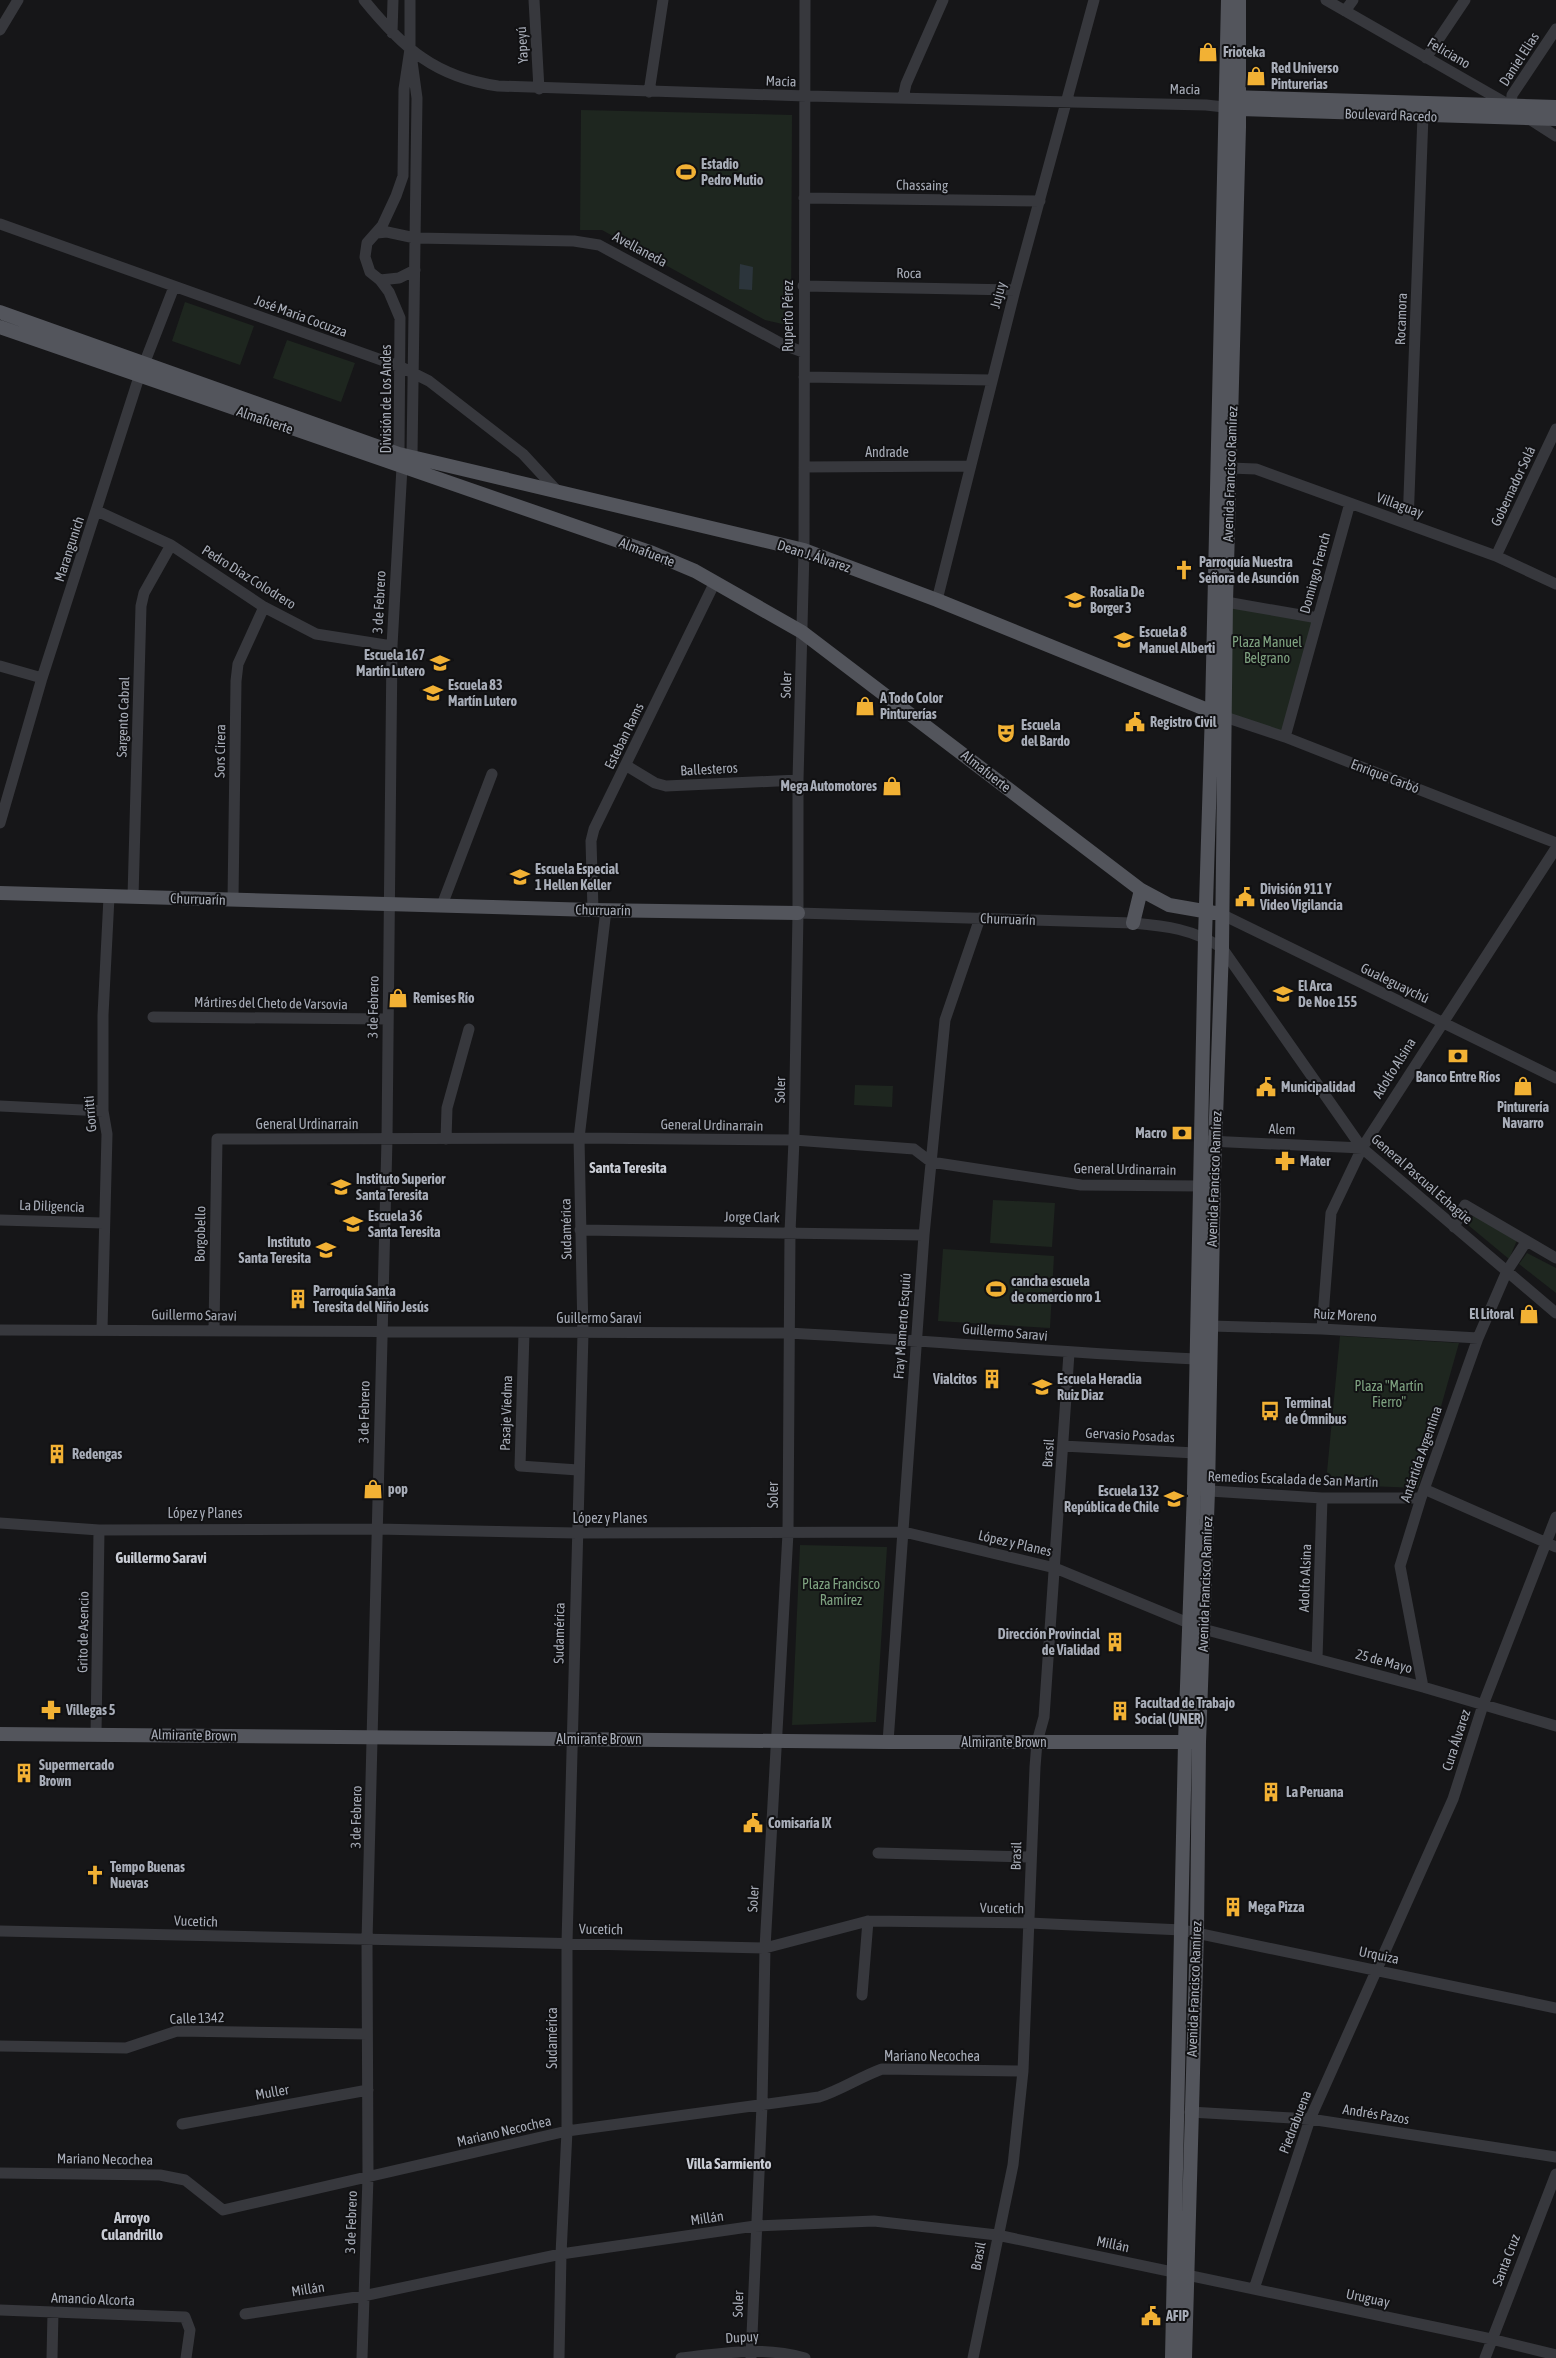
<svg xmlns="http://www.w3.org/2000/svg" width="1556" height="2358" font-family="'Asap Condensed',sans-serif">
  <rect width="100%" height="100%" fill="#161618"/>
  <!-- green -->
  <path fill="#1e261f" d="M581,110l211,5 -1,211 -26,-6 -163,-90h-22z
    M185,302l69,24 -14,39 -68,-24z
    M287,340l68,23 -14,39 -68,-24z
    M1226,602l92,16 -33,119 -60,-20z
    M855,1085l38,1 -1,21 -38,-2z
    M993,1200l62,3 -3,44 -62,-4z
    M1475,1213l43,25 -9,21 -41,-34z
    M943,1249l111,7 -4,72 -112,-7z
    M1527,1253l29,15v25l-37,-29z
    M1340,1336l119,7 -41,145 -76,-3 -15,-13z
    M800,1545l87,2 -11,175 -84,3z"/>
  <!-- water -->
  <path fill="#2c353c" d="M740,264l13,3 -1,23 -13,-1z"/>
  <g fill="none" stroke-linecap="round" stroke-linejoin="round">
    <!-- minor -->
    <path stroke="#37383d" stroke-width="11" d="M364,0c39,48 71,77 134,86l308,10 400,9 27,3
      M534,0l5,89
      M1326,0l185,106
      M1345,11l8,-11
      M0,30l18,-30
      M392,33l1,-33
      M1426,58l39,-58
      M649,92l14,-92
      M903,98l3,-14 37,-84
      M1511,106l1,-11 44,-66
      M1528,118l28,18
      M804,198l236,3
      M0,224l401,143 28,14 94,73 36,39
      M377,233l10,-1 28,6 159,3 25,4 185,100 19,7
      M380,280l19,-2 16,-8
      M803,286l212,4
      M804,377l187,3
      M407,462l5,-6 5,-358 -6,-44
      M804,467l166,-1
      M1230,468l26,1 240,87 60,28
      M97,511l74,34 93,62 52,27 76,12
      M1408,524l15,-409
      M1496,556l60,-127
      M937,600l78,-310 79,-290
      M1226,602l92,16
      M0,666l42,12
      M1225,717l60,20 271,106
      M1285,737l65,-234
      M627,766l28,17 11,3 132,-6
      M0,823l42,-145 97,-301 35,-90
      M133,897l8,-291 3,-13 27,-48
      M233,900l3,-219 2,-17 26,-57
      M442,905l50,-131
      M593,910l-2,-69 3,-12 121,-247
      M798,913l335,10c33,3 60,6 89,25l140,200 194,165
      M1221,914l335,164
      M153,1017l235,2
      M0,1106l103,5
      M446,1139l1,-31 22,-79
      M1208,1141l154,7
      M0,1220l103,3
      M1454,1227l11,-22 91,53
      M580,1230l344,5
      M1211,1326l111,3 156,9
      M1322,1329l9,-116 31,-65 194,-300
      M0,1330l789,3c136,7 272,20 408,26
      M102,1330l5,-196 -4,-23v-96l6,-118
      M214,1330l3,-191 362,-1 215,2 120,9 17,13 150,23 119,1
      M524,1333l-4,133 58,4
      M1063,1446l132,7
      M1424,1489l132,58
      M1194,1490l128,8h99
      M0,1523l99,7 277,-1 201,4 327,-1 151,36 148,61 220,58 133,39
      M1317,1659l5,-161
      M1423,1687l-23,-121 21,-68 57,-160 29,-67 19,-29
      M96,1734l3,-204
      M888,1742l36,-507 21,-215 35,-102
      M878,1853l152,4
      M0,1931l765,17 103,-27 161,2 153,7 374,78
      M862,1995l6,-74
      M0,2046l126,2 51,-17 190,3
      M1190,2112l120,7 246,38
      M182,2124l186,-34
      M0,2173l160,2 25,5 38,30 344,-79 252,-34c22,-7 41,-20 63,-28l141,2
      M1254,2289l56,-170 143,-320 30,-94 73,-188
      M0,2310l185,7 5,13 -4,28
      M245,2314l118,-18 198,-42 194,-28 119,-5 123,14 494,104 65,16
      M52,2358l1,-46
      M362,2358l6,-181 -1,-236 20,-802 5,-493 10,-179 -3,-13 1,-136 -11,-26 -9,-12 -10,-8 -5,-15 2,-14 15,-17 14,-30 7,-20 1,-87 6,-40v-49
      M559,2358l2,-104 6,-123v-188l16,-610 -4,-195 27,-228
      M681,2358c44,-5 80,-12 124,0
      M751,2358l11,-253 3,-157 23,-415 2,-301 4,-92 4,-227v-133l6,-230 1,-550
      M973,2358l40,-193 10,-94 12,-304 2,-25 7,-25 25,-364
      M1485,2358l71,-184"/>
    <!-- major -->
    <path stroke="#53555c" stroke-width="14" d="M1229,97l327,10
      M1240,109l316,10
      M0,312l399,142 405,96 133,50 283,115
      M0,327l650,225 45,19 107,61 339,258 28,15 46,8
      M0,893l593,17 205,3
      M1133,923l8,-33
      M0,1734l888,8h305
      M1172,2358l13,-616 9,-252 11,-553 7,-226 16,-711
      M1185,2358l12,-427 2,-189 9,-251 6,-317 8,-226 4,-346 13,-475v-127"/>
  </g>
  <!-- icons -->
  <defs>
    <symbol id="shop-bare" viewBox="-9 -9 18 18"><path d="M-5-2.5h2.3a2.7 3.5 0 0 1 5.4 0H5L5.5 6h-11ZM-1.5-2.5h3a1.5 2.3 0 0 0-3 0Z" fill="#f2b134" stroke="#111113" stroke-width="2.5" paint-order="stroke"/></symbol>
    <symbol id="stadium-bare" viewBox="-9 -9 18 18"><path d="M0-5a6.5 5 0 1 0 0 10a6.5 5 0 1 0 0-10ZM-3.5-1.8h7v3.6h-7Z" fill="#f2b134" stroke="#111113" stroke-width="2.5" paint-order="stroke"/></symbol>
    <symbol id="church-bare" viewBox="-9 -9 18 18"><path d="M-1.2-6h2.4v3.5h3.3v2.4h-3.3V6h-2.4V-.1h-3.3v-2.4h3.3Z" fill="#f2b134" stroke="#111113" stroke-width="2.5" paint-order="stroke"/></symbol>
    <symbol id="school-bare" viewBox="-9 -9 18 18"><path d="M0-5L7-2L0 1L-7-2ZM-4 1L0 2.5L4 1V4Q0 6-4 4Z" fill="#f2b134" stroke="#111113" stroke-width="2.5" paint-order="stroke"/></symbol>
    <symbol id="civic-bare" viewBox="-9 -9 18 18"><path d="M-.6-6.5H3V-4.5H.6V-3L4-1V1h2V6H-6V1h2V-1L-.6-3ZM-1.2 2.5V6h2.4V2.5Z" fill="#f2b134" stroke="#111113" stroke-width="2.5" paint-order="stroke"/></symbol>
    <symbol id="theatre-bare" viewBox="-9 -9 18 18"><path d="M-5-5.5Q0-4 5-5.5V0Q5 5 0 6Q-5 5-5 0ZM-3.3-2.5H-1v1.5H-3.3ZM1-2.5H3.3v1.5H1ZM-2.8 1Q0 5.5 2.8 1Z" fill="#f2b134" stroke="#111113" stroke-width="2.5" paint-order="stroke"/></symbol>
    <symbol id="bank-bare" viewBox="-9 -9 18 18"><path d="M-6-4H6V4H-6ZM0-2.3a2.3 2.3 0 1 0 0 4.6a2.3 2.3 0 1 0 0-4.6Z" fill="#f2b134" stroke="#111113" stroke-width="2.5" paint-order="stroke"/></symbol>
    <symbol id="pharmacy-bare" viewBox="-9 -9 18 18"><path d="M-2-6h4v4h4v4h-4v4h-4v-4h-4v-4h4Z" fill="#f2b134" stroke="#111113" stroke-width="2.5" paint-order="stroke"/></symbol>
    <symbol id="university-bare" viewBox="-9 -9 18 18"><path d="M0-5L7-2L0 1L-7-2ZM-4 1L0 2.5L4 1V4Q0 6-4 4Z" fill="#f2b134" stroke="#111113" stroke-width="2.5" paint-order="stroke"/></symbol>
    <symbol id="building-bare" viewBox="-9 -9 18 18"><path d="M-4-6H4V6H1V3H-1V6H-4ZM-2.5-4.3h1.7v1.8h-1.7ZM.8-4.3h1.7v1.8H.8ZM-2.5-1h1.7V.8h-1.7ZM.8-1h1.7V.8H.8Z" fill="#f2b134" stroke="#111113" stroke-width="2.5" paint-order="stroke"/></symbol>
    <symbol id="bus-bare" viewBox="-9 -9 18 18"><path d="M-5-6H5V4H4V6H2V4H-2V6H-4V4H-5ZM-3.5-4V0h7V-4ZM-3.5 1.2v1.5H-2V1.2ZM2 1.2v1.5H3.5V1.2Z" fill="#f2b134" stroke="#111113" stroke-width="2.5" paint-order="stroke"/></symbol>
  </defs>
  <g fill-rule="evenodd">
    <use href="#shop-bare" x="1194" y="38" width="28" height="28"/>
    <use href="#shop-bare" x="1242" y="62" width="28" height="28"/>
    <use href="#stadium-bare" x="672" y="158" width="28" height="28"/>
    <use href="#church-bare" x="1170" y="556" width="28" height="28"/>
    <use href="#school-bare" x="1061" y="586" width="28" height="28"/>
    <use href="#school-bare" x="1110" y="626" width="28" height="28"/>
    <use href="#school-bare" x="426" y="649" width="28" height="28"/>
    <use href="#school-bare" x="419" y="679" width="28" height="28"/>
    <use href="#shop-bare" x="851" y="692" width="28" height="28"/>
    <use href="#civic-bare" x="1121" y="708" width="28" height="28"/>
    <use href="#theatre-bare" x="992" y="719" width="28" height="28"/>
    <use href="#shop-bare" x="878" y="772" width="28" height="28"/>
    <use href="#school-bare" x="506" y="863" width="28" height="28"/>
    <use href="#civic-bare" x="1231" y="883" width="28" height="28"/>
    <use href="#school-bare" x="1269" y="980" width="28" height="28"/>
    <use href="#shop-bare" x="384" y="984" width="28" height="28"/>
    <use href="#bank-bare" x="1444" y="1042" width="28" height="28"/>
    <use href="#shop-bare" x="1509" y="1072" width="28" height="28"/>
    <use href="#civic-bare" x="1252" y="1073" width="28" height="28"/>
    <use href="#bank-bare" x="1168" y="1119" width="28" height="28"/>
    <use href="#pharmacy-bare" x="1271" y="1147" width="28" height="28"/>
    <use href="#university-bare" x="327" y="1173" width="28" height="28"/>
    <use href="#school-bare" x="339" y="1210" width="28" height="28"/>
    <use href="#school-bare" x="312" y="1236" width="28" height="28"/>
    <use href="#stadium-bare" x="982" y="1275" width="28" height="28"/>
    <use href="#building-bare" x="284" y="1285" width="28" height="28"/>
    <use href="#shop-bare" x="1515" y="1300" width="28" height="28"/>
    <use href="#building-bare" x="978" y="1365" width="28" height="28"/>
    <use href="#school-bare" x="1028" y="1373" width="28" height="28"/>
    <use href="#bus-bare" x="1256" y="1397" width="28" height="28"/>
    <use href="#building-bare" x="43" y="1440" width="28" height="28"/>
    <use href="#shop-bare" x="359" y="1475" width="28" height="28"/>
    <use href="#school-bare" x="1160" y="1485" width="28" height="28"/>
    <use href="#building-bare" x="1101" y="1628" width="28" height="28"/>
    <use href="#pharmacy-bare" x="37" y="1696" width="28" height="28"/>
    <use href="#building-bare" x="1106" y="1697" width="28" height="28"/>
    <use href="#building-bare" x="10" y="1759" width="28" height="28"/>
    <use href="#building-bare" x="1257" y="1778" width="28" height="28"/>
    <use href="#civic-bare" x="739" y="1809" width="28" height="28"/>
    <use href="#church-bare" x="81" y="1861" width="28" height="28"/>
    <use href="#building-bare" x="1219" y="1893" width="28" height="28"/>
    <use href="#civic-bare" x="1137" y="2302" width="28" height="28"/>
  </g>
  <g text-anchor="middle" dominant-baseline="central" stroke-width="4" stroke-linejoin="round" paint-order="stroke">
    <!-- street labels -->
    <g font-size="14" fill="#a8adb8" stroke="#111113">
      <text transform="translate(522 45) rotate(-93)">Yapeyú</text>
      <text transform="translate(1449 53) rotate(30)">Feliciano</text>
      <text transform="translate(1519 59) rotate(-57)">Daniel Elias</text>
      <text transform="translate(781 81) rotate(2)">Macia</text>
      <text transform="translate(1185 89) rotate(1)">Macia</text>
      <text transform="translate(1391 115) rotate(2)">Boulevard Racedo</text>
      <text transform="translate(922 185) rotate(1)">Chassaing</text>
      <text transform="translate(640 249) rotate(28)">Avellaneda</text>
      <text transform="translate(909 273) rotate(1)">Roca</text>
      <text transform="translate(998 295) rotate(-75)">Jujuy</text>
      <text transform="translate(301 316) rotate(20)">José Maria Cocuzza</text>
      <text transform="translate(788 316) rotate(-90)">Ruperto Pérez</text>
      <text transform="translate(1401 319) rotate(-88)">Rocamora</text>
      <text transform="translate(386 399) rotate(-90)">División de Los Andes</text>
      <text transform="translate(265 420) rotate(19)">Almafuerte</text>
      <text x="887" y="452">Andrade</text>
      <text transform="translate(1230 474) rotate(-88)">Avenida Francisco Ramírez</text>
      <text transform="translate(1513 486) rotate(-65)">Gobernador Solá</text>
      <text transform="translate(1400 505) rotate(20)">Villaguay</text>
      <text transform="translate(69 549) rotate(-72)">Marangunich</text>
      <text transform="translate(647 552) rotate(21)">Almafuerte</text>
      <text transform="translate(814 556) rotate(18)">Dean J. Álvarez</text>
      <text transform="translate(1315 573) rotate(-75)">Domingo French</text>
      <text transform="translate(249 577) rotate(32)">Pedro Díaz Colodrero</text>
      <text transform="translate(379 602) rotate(-87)">3 de Febrero</text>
      <text transform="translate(786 685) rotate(-88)">Soler</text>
      <text transform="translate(123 717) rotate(-88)">Sargento Cabral</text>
      <text transform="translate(624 736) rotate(-64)">Esteban Rams</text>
      <text transform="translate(220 751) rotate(-89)">Sors Cirera</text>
      <text transform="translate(709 769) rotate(-3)">Ballesteros</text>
      <text transform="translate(986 771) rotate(38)">Almafuerte</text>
      <text transform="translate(1385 776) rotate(21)">Enrique Carbó</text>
      <text transform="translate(198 899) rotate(2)">Churruarín</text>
      <text transform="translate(603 910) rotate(1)">Churruarín</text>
      <text transform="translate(1008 919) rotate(2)">Churruarín</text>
      <text transform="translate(1395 983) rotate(26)">Gualeguaychú</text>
      <text transform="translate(271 1003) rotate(1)">Mártires del Cheto de Varsovia</text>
      <text transform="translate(373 1007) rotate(-89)">3 de Febrero</text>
      <text transform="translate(1394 1068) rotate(-58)">Adolfo Alsina</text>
      <text transform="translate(780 1090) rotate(-89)">Soler</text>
      <text transform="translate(90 1114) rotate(-95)">Gorritti</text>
      <text x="307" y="1124">General Urdinarrain</text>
      <text transform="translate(712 1125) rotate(1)">General Urdinarrain</text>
      <text transform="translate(1282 1129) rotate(2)">Alem</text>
      <text transform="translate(1125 1169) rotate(1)">General Urdinarrain</text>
      <text transform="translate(1214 1179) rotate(-88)">Avenida Francisco Ramírez</text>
      <text transform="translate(1422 1179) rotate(41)">General Pascual Echagüe</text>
      <text transform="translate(52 1206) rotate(2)">La Diligencia</text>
      <text transform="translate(752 1217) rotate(1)">Jorge Clark</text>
      <text transform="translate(566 1229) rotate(-91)">Sudamérica</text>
      <text transform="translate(200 1234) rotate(-89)">Borgobello</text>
      <text transform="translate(194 1315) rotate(1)">Guillermo Saravi</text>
      <text transform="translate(1345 1315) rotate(3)">Ruiz Moreno</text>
      <text x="599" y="1318">Guillermo Saravi</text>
      <text transform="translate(902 1326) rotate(-86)">Fray Mamerto Esquiú</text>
      <text transform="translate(1005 1332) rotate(5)">Guillermo Saravi</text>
      <text transform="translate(364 1412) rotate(-89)">3 de Febrero</text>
      <text transform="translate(506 1413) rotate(-88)">Pasaje Viedma</text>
      <text transform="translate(1130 1435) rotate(3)">Gervasio Posadas</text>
      <text transform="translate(1048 1453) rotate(-86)">Brasil</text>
      <text transform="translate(1421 1454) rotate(-71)">Antártida Argentina</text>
      <text transform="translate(1293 1479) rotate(2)">Remedios Escalada de San Martín</text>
      <text transform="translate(773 1495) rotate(-90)">Soler</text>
      <text x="205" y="1513">López y Planes</text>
      <text x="610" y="1518">López y Planes</text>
      <text transform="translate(1015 1543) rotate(13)">López y Planes</text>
      <text transform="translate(1305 1578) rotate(-88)">Adolfo Alsina</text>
      <text transform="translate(1205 1584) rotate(-88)">Avenida Francisco Ramírez</text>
      <text transform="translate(83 1632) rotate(-89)">Grito de Asencio</text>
      <text transform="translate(559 1633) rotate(-89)">Sudamérica</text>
      <text transform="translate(1384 1661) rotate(15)">25 de Mayo</text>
      <text transform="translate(194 1735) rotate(1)">Almirante Brown</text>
      <text x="599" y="1739">Almirante Brown</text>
      <text transform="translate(1456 1740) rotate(-72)">Cura Álvarez</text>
      <text x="1004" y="1742">Almirante Brown</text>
      <text transform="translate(356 1817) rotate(-89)">3 de Febrero</text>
      <text transform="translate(1016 1856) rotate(-88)">Brasil</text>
      <text transform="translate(753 1899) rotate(-87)">Soler</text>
      <text transform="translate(1002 1908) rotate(1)">Vucetich</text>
      <text transform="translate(196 1921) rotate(2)">Vucetich</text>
      <text transform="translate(601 1929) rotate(1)">Vucetich</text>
      <text transform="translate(1379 1955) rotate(12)">Urquiza</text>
      <text transform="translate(1194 1989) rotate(-88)">Avenida Francisco Ramírez</text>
      <text transform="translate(197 2018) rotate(-2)">Calle 1342</text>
      <text transform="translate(552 2038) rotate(-90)">Sudamérica</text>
      <text x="932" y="2056">Mariano Necochea</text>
      <text transform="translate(272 2092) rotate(-10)">Muller</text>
      <text transform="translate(1376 2114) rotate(9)">Andrés Pazos</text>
      <text transform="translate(1295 2122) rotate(-69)">Piedrabuena</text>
      <text transform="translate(504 2131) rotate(-13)">Mariano Necochea</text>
      <text transform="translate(105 2159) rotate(1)">Mariano Necochea</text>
      <text transform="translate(707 2218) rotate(-8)">Millán</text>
      <text transform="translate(351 2222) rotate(-88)">3 de Febrero</text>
      <text transform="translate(1113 2244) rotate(12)">Millán</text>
      <text transform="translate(978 2256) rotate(-79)">Brasil</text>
      <text transform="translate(1506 2260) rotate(-69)">Santa Cruz</text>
      <text transform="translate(308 2289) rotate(-9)">Millán</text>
      <text transform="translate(1368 2298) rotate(12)">Uruguay</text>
      <text transform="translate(93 2299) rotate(2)">Amancio Alcorta</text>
      <text transform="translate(738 2304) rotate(-88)">Soler</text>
      <text transform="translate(742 2337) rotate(-3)">Dupuy</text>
    </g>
    <!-- poi labels -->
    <g font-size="14" font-weight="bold" fill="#a8adb8" stroke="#111113" text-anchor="start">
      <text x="1223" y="52">Frioteka</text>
      <text x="1271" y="68">Red Universo<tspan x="1271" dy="16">Pinturerias</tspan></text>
      <text x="701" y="164">Estadio<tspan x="701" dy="16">Pedro Mutio</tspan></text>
      <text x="1199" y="562">Parroquía Nuestra<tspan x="1199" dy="16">Señora de Asunción</tspan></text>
      <text x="1090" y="592">Rosalia De<tspan x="1090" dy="16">Borger 3</tspan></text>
      <text x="1139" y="632">Escuela 8<tspan x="1139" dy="16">Manuel Alberti</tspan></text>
      <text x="425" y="655" text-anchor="end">Escuela 167<tspan x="425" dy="16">Martín Lutero</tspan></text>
      <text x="448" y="685">Escuela 83<tspan x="448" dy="16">Martín Lutero</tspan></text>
      <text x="880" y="698">A Todo Color<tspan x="880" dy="16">Pinturerías</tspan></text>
      <text x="1150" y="722">Registro Civil</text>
      <text x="1021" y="725">Escuela<tspan x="1021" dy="16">del Bardo</tspan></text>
      <text x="877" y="786" text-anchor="end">Mega Automotores</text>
      <text x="535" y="869">Escuela Especial<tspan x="535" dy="16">1 Hellen Keller</tspan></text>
      <text x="1260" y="889">División 911 Y<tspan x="1260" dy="16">Video Vigilancia</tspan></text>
      <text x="1298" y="986">El Arca<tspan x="1298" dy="16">De Noe 155</tspan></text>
      <text x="413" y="998">Remises Río</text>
      <text x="1458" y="1077" text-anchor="middle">Banco Entre Ríos</text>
      <text x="1281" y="1087">Municipalidad</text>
      <text x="1523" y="1107" text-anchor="middle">Pinturería<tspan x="1523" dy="16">Navarro</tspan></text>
      <text x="1167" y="1133" text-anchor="end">Macro</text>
      <text x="1300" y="1161">Mater</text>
      <text x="356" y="1179">Instituto Superior<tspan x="356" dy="16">Santa Teresita</tspan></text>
      <text x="368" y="1216">Escuela 36<tspan x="368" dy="16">Santa Teresita</tspan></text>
      <text x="311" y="1242" text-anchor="end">Instituto<tspan x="311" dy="16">Santa Teresita</tspan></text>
      <text x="1011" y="1281">cancha escuela<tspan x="1011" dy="16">de comercio nro 1</tspan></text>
      <text x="313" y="1291">Parroquía Santa<tspan x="313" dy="16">Teresita del Niño Jesús</tspan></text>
      <text x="1514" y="1314" text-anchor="end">El Litoral</text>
      <text x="977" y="1379" text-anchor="end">Vialcitos</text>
      <text x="1057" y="1379">Escuela Heraclia<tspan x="1057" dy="16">Ruiz Diaz</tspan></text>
      <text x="1285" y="1403">Terminal<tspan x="1285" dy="16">de Ómnibus</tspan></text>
      <text x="72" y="1454">Redengas</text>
      <text x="388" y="1489">pop</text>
      <text x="1159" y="1491" text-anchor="end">Escuela 132<tspan x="1159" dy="16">República de Chile</tspan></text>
      <text x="1100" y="1634" text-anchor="end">Dirección Provincial<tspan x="1100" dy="16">de Vialidad</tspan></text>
      <text x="1135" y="1703">Facultad de Trabajo<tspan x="1135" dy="16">Social (UNER)</tspan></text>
      <text x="66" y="1710">Villegas 5</text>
      <text x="39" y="1765">Supermercado<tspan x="39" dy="16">Brown</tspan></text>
      <text x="1286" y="1792">La Peruana</text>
      <text x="768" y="1823">Comisaría IX</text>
      <text x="110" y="1867">Tempo Buenas<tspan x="110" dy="16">Nuevas</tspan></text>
      <text x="1248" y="1907">Mega Pizza</text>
      <text x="1166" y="2316">AFIP</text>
    </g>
    <!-- park labels -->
    <g font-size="14" fill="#7fa381" stroke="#111113">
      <text x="1267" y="642">Plaza Manuel<tspan x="1267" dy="16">Belgrano</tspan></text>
      <text x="1389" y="1386">Plaza "Martín<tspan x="1389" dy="16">Fierro"</tspan></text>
      <text x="841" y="1584">Plaza Francisco<tspan x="841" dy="16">Ramírez</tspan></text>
    </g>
    <!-- neighbourhood labels -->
    <g font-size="15" font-weight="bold" fill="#c9ccd4" stroke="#111113">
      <text x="628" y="1167">Santa Teresita</text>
      <text x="161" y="1557">Guillermo Saravi</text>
      <text x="729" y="2163">Villa Sarmiento</text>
      <text x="132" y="2217">Arroyo<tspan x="132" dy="17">Culandrillo</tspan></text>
    </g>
  </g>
</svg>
